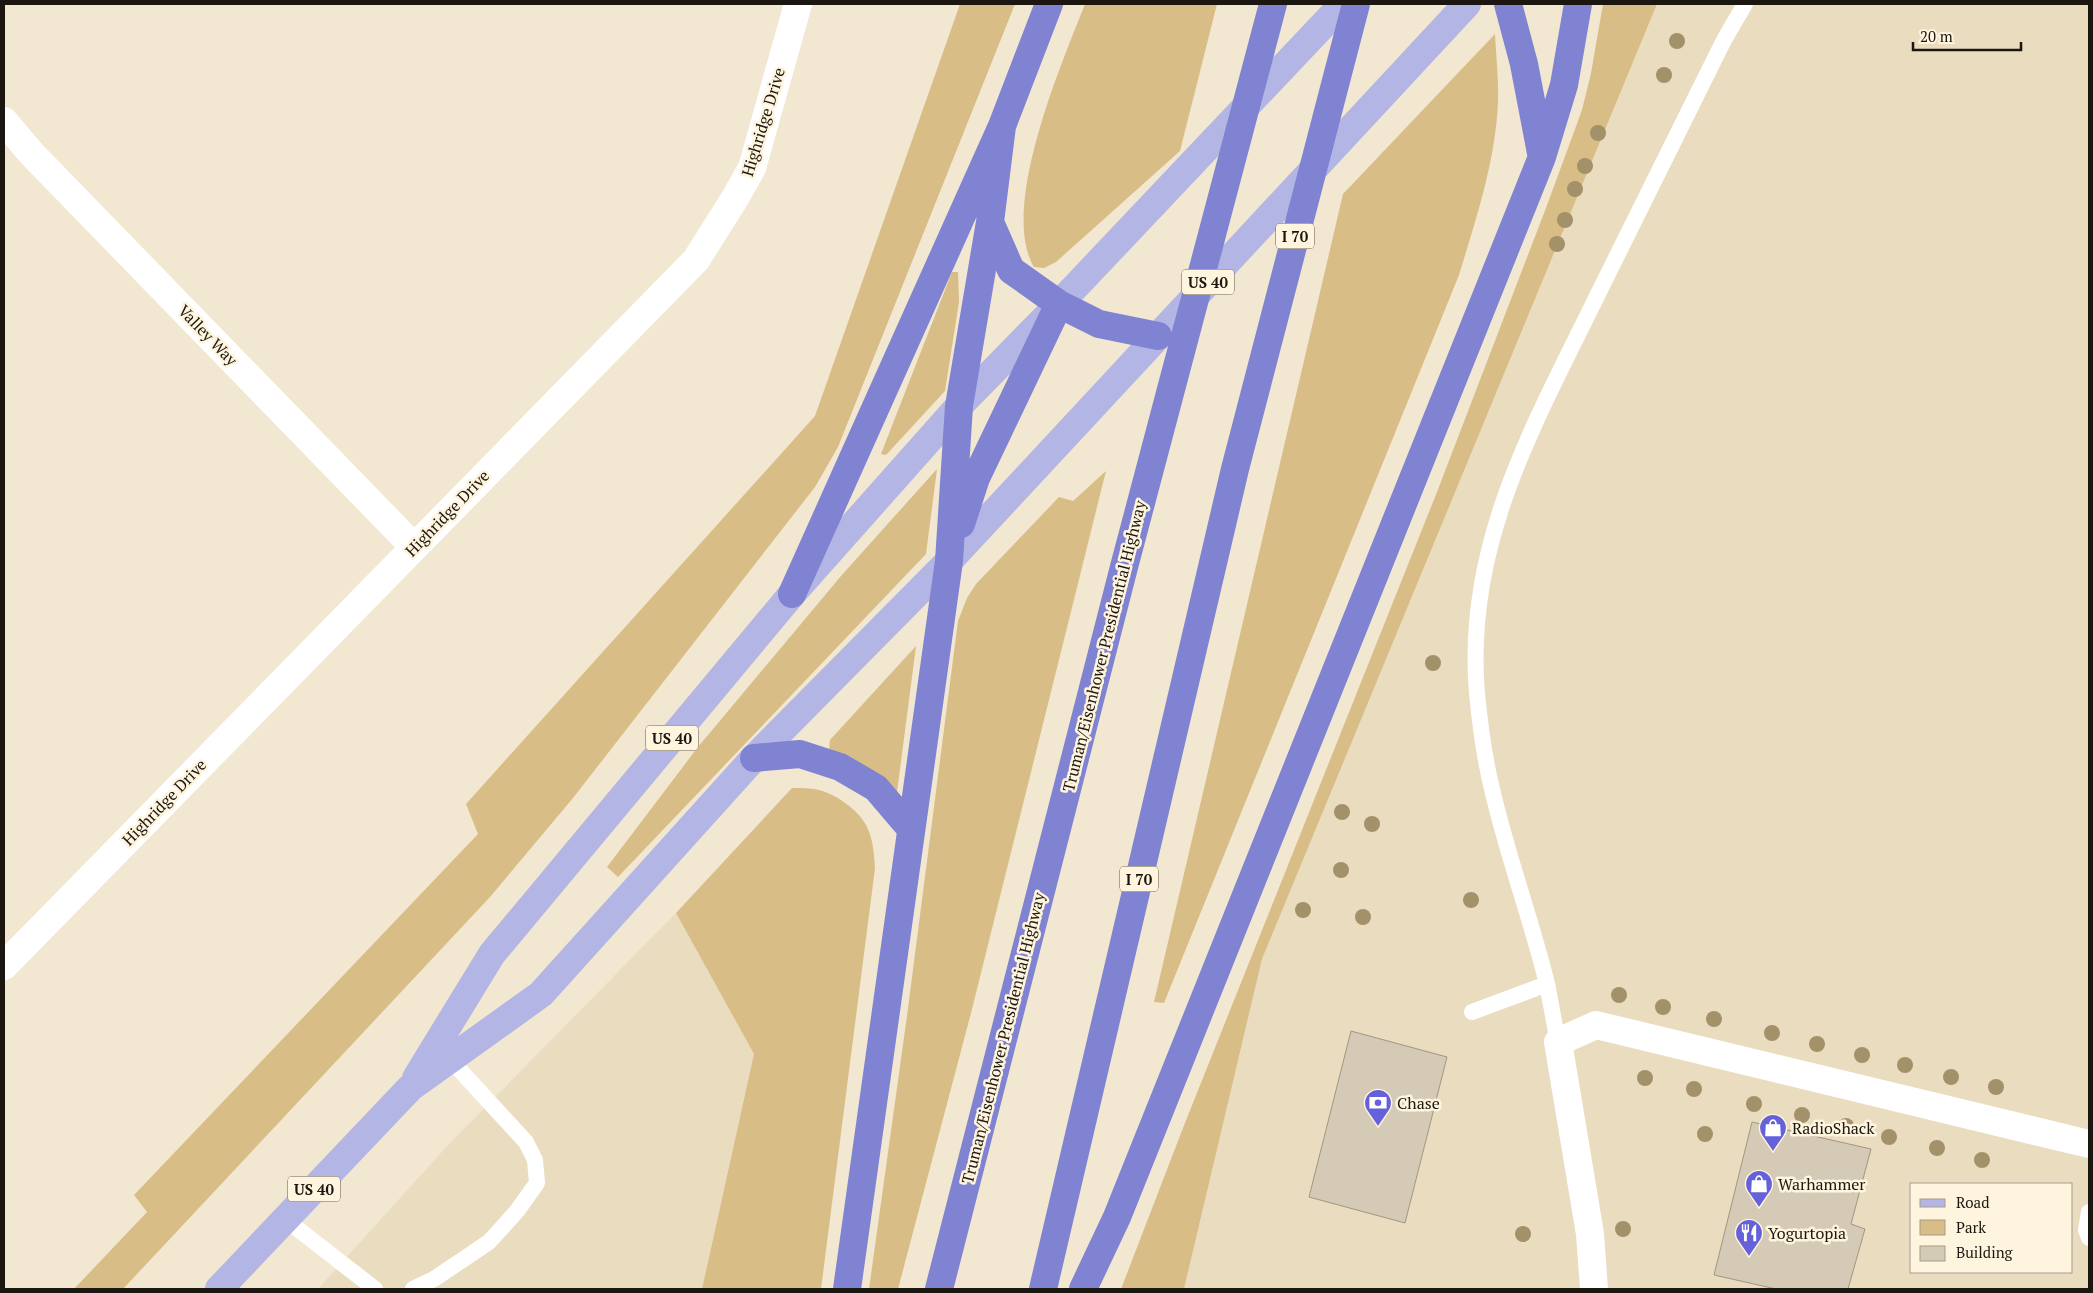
<svg xmlns="http://www.w3.org/2000/svg" width="2093" height="1293" font-family="'PT Serif',serif">
  <rect width="100%" height="100%" fill="#f2e7d1"/>
  <!-- built -->
  <path fill="#eadcbf" fill-rule="evenodd" d="M1657,4h432v1285h-905l78,-330zM1912,1184h160v88h-160z
    M676,913l78,141 -52,235h-384l131,-145z"/>
  <!-- green -->
  <path fill="#d8bd87" d="M960,4h55l-177,443 -23,40 -242,311 -83,99 -367,392h-49l73,-77 -13,-17 344,-361 -12,-30 349,-388z
    M1085,4h132l-37,147 -124,111 -12,6 -10,-1c-35,-59 28,-204 51,-263z
    M1603,4h54l-395,955 -78,330h-63l62,-161 254,-636 109,-284 36,-98 9,-37z
    M1495,34c1,23 4,47 3,69 -3,60 -22,116 -39,172l-295,728 -10,-1 189,-808z
    M952,272h6l1,30 -14,89 -59,64 -5,-1z
    M937,469l-11,85 -308,323 -11,-10 91,-120 143,-171z
    M1106,471l-135,542 -73,276h-29l38,-273 51,-395 9,-23 9,-14 83,-87 14,4z
    M916,646l-20,154c-21,-31 -32,-38 -67,-50l1,-10z
    M792,788c8,0 19,0 27,2 18,5 38,19 47,35 7,13 8,28 9,43l-54,421h-119l52,-235 -78,-141z"/>
  <!-- building -->
  <path fill="#d5cab5" stroke="#a19682" d="M1351,1031l96,26 -42,166 -96,-26z
    M1752,1122l119,27 -20,75 14,5 -17,60h-72l-62,-14z"/>
  <g fill="none" stroke-linecap="round" stroke-linejoin="round">
    <!-- lane -->
    <path stroke="#fff" stroke-width="16" d="M1472,1012l75,-28
      M1558,1042c-4,-19 -7,-39 -11,-58 -16,-66 -40,-129 -55,-195 -8,-32 -12,-64 -15,-96 -13,-149 58,-270 121,-399 42,-84 84,-169 126,-254l21,-36
      M2089,1212l-3,18 3,8
      M285,1219l90,70
      M413,1289l21,-10 55,-37 28,-31 20,-28 -2,-23 -9,-18 -80,-87"/>
    <!-- street -->
    <path stroke="#fff" stroke-width="28" d="M4,121l27,32 383,394
      M4,966l692,-706 39,-62 17,-30 46,-164
      M1594,1289l-4,-55 -32,-192 38,-17 493,119"/>
    <!-- primary -->
    <path stroke="#b3b5e4" stroke-width="28" d="M416,1078l76,-124 300,-360 167,-188 100,-102 284,-300
      M219,1289l191,-201 131,-94 213,-236 195,-197 518,-557"/>
    <!-- highway -->
    <path stroke="#8083d2" stroke-width="28" d="M1508,4l16,60 17,89
      M990,222l21,48 48,34 40,20 59,12
      M961,524l15,-46 83,-174
      M792,594l210,-468 47,-122
      M754,758l46,-4 40,13 36,21 35,41
      M847,1289l102,-728 10,-155 31,-184 12,-96
      M939,1289l185,-722 149,-563
      M1043,1289l192,-820 121,-465
      M1083,1289l34,-72 425,-1060 22,-72 14,-81"/>
  </g>
  <!-- trees -->
  <g fill="#a3916a">
    <circle cx="1677" cy="41" r="8"/>
    <circle cx="1664" cy="75" r="8"/>
    <circle cx="1598" cy="133" r="8"/>
    <circle cx="1585" cy="166" r="8"/>
    <circle cx="1575" cy="189" r="8"/>
    <circle cx="1565" cy="220" r="8"/>
    <circle cx="1557" cy="244" r="8"/>
    <circle cx="1433" cy="663" r="8"/>
    <circle cx="1342" cy="812" r="8"/>
    <circle cx="1372" cy="824" r="8"/>
    <circle cx="1341" cy="870" r="8"/>
    <circle cx="1471" cy="900" r="8"/>
    <circle cx="1303" cy="910" r="8"/>
    <circle cx="1363" cy="917" r="8"/>
    <circle cx="1619" cy="995" r="8"/>
    <circle cx="1663" cy="1007" r="8"/>
    <circle cx="1714" cy="1019" r="8"/>
    <circle cx="1772" cy="1033" r="8"/>
    <circle cx="1817" cy="1044" r="8"/>
    <circle cx="1862" cy="1055" r="8"/>
    <circle cx="1905" cy="1065" r="8"/>
    <circle cx="1951" cy="1077" r="8"/>
    <circle cx="1645" cy="1078" r="8"/>
    <circle cx="1996" cy="1087" r="8"/>
    <circle cx="1694" cy="1089" r="8"/>
    <circle cx="1754" cy="1104" r="8"/>
    <circle cx="1802" cy="1115" r="8"/>
    <circle cx="1846" cy="1126" r="8"/>
    <circle cx="1705" cy="1134" r="8"/>
    <circle cx="1889" cy="1137" r="8"/>
    <circle cx="1937" cy="1148" r="8"/>
    <circle cx="1982" cy="1160" r="8"/>
    <circle cx="1623" cy="1229" r="8"/>
    <circle cx="1523" cy="1234" r="8"/>
  </g>
  <!-- icons -->
  <defs>
    <symbol id="bank-pin" viewBox="-11 -11 22 30"><path d="M0 17L-7.5 6A9.5 9.5 0 1 1 7.5 6Z" fill="#6561da" stroke="#fff4de"/><path d="M-6-4H6V4H-6ZM0-2.3a2.3 2.3 0 1 0 0 4.6a2.3 2.3 0 1 0 0-4.6Z" fill="#fff"/></symbol>
    <symbol id="shop-pin" viewBox="-11 -11 22 30"><path d="M0 17L-7.5 6A9.5 9.5 0 1 1 7.5 6Z" fill="#6561da" stroke="#fff4de"/><path d="M-5-2.5h2.3a2.7 3.5 0 0 1 5.4 0H5L5.5 6h-11ZM-1.5-2.5h3a1.5 2.3 0 0 0-3 0Z" fill="#fff"/></symbol>
    <symbol id="restaurant-pin" viewBox="-11 -11 22 30"><path d="M0 17L-7.5 6A9.5 9.5 0 1 1 7.5 6Z" fill="#6561da" stroke="#fff4de"/><path d="M-5-6h1v4h1v-4h1v4h1v-4h1v5L-1.5 .5V6h-2V.5L-5-1ZM5-6V6H3V1.5H1.5Q1.5-4 5-6Z" fill="#fff"/></symbol>
  </defs>
  <g fill-rule="evenodd">
    <use href="#bank-pin" x="1362" y="1087" width="32" height="43"/>
    <use href="#shop-pin" x="1757" y="1112" width="32" height="43"/>
    <use href="#shop-pin" x="1743" y="1168" width="32" height="43"/>
    <use href="#restaurant-pin" x="1733" y="1217" width="32" height="43"/>
  </g>
  <g text-anchor="middle" dominant-baseline="central" stroke-width="5" stroke-linejoin="round" paint-order="stroke">
    <!-- shield labels -->
    <g fill="#fff4de" stroke="#5f594e" stroke-width="1">
      <rect x="1276" y="223.5" width="38" height="25" rx="4"/>
      <rect x="1182" y="269.5" width="52" height="25" rx="4"/>
      <rect x="646" y="725.5" width="52" height="25" rx="4"/>
      <rect x="1120" y="866.5" width="38" height="25" rx="4"/>
      <rect x="288" y="1176.5" width="52" height="25" rx="4"/>
    </g>
    <g font-size="15" font-weight="bold" fill="#1b1710">
      <text x="1295" y="236">I 70</text>
      <text x="1208" y="282">US 40</text>
      <text x="672" y="738">US 40</text>
      <text x="1139" y="879">I 70</text>
      <text x="314" y="1189">US 40</text>
    </g>
    <!-- street labels -->
    <g font-size="16" fill="#1b1710" stroke="#fff4de">
      <text transform="translate(763 122) rotate(-73)">Highridge Drive</text>
      <text transform="translate(208 335) rotate(46)">Valley Way</text>
      <text transform="translate(447 513) rotate(-46)">Highridge Drive</text>
      <text transform="translate(1104 646) rotate(-76)">Truman/Eisenhower Presidential Highway</text>
      <text transform="translate(164 802) rotate(-46)">Highridge Drive</text>
      <text transform="translate(1003 1038) rotate(-76)">Truman/Eisenhower Presidential Highway</text>
    </g>
    <!-- poi labels -->
    <g font-size="16" fill="#1b1710" stroke="#fff4de" text-anchor="start">
      <text x="1397" y="1103">Chase</text>
      <text x="1792" y="1128">RadioShack</text>
      <text x="1778" y="1184">Warhammer</text>
      <text x="1768" y="1233">Yogurtopia</text>
    </g>
  </g>
  <!-- border -->
  <rect width="2093" height="1293" fill="none" stroke="#1b1710" stroke-width="10"/>
  <!-- legend -->
  <rect x="1910" y="1183" width="162" height="90" fill="#fff4de" stroke="#a49c8c"/>
  <rect x="1920" y="1199" width="25" height="8" fill="#b3b5e4" stroke="#a49c8c"/>
  <text x="1956" y="1208" font-size="15" fill="#1b1710">Road</text>
  <rect x="1920" y="1220" width="25" height="15" fill="#d8bd87" stroke="#a49c8c"/>
  <text x="1956" y="1233" font-size="15" fill="#1b1710">Park</text>
  <rect x="1920" y="1246" width="25" height="15" fill="#d5cab5" stroke="#a49c8c"/>
  <text x="1956" y="1258" font-size="15" fill="#1b1710">Building</text>
  <!-- scale -->
  <path d="M1913 42v8h108v-8" fill="none" stroke="#1b1710" stroke-width="2.5"/>
  <text x="1920" y="42" font-size="15" fill="#1b1710" stroke="#fff4de" stroke-width="4" paint-order="stroke">20 m</text>
</svg>
